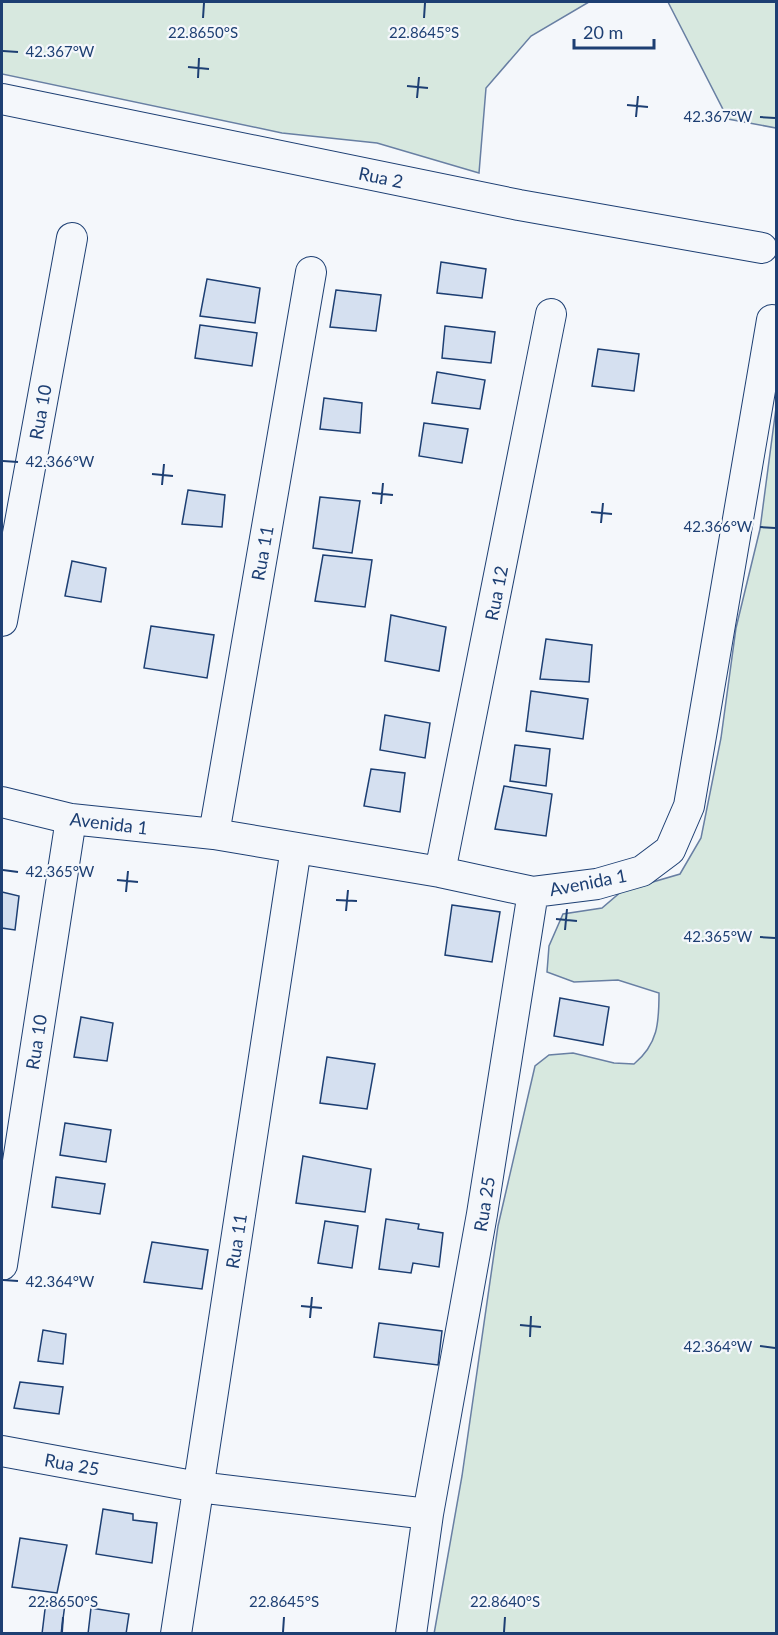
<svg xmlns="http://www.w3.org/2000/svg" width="778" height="1635" font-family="Lato,sans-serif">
  <rect width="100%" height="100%" fill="#f4f7fb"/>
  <!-- green -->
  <path fill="#d7e8df" stroke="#687fa3" stroke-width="1.5" d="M2,2h587l-58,34 -45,52 -7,85 -102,-30 -95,-10 -280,-59z
    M668,2h108v126l-48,-9z
    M776,408v1225l-342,1 28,-158 36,-250 37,-160 14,-11 24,-2 41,10 20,1c24,-20 25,-41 25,-71l-41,-13 -44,2 -27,-10 2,-26 14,-32 39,-6 20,-17 58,-17 21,-36 20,-100 15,-110 24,-99z"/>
  <!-- building -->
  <path fill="#d5e0f0" stroke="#1d3f73" stroke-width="1.5" d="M441,262l45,7 -4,29 -45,-5z
    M207,279l53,9 -5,35 -55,-7z
    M336,290l45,5 -5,36 -46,-4z
    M200,325l57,8 -5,33 -57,-8z
    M445,326l50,6 -4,31 -49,-5z
    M598,349l41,5 -5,37 -42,-5z
    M437,372l48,8 -5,29 -48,-6z
    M324,398l38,5 -2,30 -40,-4z
    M424,423l44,6 -6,34 -43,-7z
    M188,490l37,5 -3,32 -40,-3z
    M320,497l40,4 -8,52 -39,-5z
    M323,555l49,5 -7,47 -50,-6z
    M72,561l34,7 -5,34 -36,-6z
    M391,615l55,12 -7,44 -54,-10z
    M151,626l63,9 -7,43 -63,-10z
    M546,639l46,6 -3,37 -49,-3z
    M531,691l57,8 -5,40 -57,-8z
    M385,715l45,8 -5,35 -45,-8z
    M515,745l35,4 -4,37 -36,-5z
    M371,769l34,4 -5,39 -36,-6z
    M504,786l48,8 -6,42 -51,-7z
    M2,892l17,4 -4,34 -13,-2z
    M452,905l48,7 -8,50 -47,-7z
    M560,998l49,9 -6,38 -49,-9z
    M81,1017l32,6 -6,38 -33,-4z
    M327,1057l48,7 -8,45 -47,-6z
    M65,1123l46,7 -5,32 -46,-7z
    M303,1156l68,13 -6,43 -69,-9z
    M56,1177l49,7 -5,30 -48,-7z
    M386,1219l33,5 -1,5 25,4 -4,34 -26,-4 -2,10 -32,-4z
    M325,1221l33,5 -6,42 -34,-5z
    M152,1242l56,8 -6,39 -58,-7z
    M379,1323l63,8 -4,34 -64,-8z
    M43,1330l23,4 -3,30 -25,-3z
    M20,1382l43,5 -4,27 -45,-6z
    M103,1509l30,5v6l24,3 -5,40 -56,-9z
    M20,1538l47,7 -10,48 -45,-6z
    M46,1601l19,3 -4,30h-19z
    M91,1608l38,6 -3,20h-38z"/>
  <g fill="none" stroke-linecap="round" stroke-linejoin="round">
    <defs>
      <path id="minor" d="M2,99l517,106 243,43
        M2,621l70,-383
        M2,802l69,17 143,15 226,38 93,20 64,-8 45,-13 28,-21 19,-44 83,-486
        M214,834l97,-562
        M440,872l111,-558
        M2,1265l69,-446
        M2,1451l196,36 230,27
        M176,1634l120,-786
        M411,1634l17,-120 54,-300 51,-322"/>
    </defs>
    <!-- minor casing -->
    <use href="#minor" stroke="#1d3f73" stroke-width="32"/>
    <!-- minor -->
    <use href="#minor" stroke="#f4f7fb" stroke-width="30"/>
  </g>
  <!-- ticks -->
  <path fill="none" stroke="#1d3f73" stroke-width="2" d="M203,18l1,-15M424,18l1,-15M3,51l15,1M188,67l21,2M198,78l1,-20M407,86l21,2M417,98l2,-21M627,105l21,2M636,117l2,-21M760,117l15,1M3,461l15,1M152,474l21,2M162,485l2,-21M372,493l21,2M381,504l2,-21M591,512l21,2M601,523l2,-20M760,527l15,1M3,870l15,2M117,880l21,2M126,892l2,-21M336,900l21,1M346,911l2,-21M556,919l21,2M565,930l2,-21M760,937l15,1M3,1280l15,1M301,1306l21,2M310,1318l2,-21M520,1325l21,2M530,1337l1,-21M760,1346l15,2M62,1632l1,-15M283,1632l1,-15M504,1632l1,-15"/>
  <g text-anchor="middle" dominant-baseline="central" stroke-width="4.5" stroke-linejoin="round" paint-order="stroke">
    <!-- street labels -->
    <g font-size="18" fill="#1d3f73" stroke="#f4f7fb">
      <text transform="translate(381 177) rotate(12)">Rua 2</text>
      <text transform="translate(40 412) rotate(-80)">Rua 10</text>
      <text transform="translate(262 553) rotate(-80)">Rua 11</text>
      <text transform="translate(496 593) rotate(-79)">Rua 12</text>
      <text transform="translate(109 823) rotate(7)">Avenida 1</text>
      <text transform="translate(588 882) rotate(-11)">Avenida 1</text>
      <text transform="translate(36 1042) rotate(-81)">Rua 10</text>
      <text transform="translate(484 1204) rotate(-81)">Rua 25</text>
      <text transform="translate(236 1241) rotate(-81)">Rua 11</text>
      <text transform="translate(72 1464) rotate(10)">Rua 25</text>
    </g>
  </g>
  <g font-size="15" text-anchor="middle" fill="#1d3f73" stroke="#f4f7fb" stroke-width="4.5" stroke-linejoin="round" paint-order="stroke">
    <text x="203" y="38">22.8650°S</text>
    <text x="424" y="38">22.8645°S</text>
    <text x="60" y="57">42.367°W</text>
    <text x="718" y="122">42.367°W</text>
    <text x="60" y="467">42.366°W</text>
    <text x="718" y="532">42.366°W</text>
    <text x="60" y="877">42.365°W</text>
    <text x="718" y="942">42.365°W</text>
    <text x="60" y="1287">42.364°W</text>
    <text x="718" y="1352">42.364°W</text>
    <text x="63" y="1607">22.8650°S</text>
    <text x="284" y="1607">22.8645°S</text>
    <text x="505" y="1607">22.8640°S</text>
  </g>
  <!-- border -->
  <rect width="778" height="1635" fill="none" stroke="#1d3f73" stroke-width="6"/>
  <!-- scale -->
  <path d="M574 39v9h80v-9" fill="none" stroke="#1d3f73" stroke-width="3"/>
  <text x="583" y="39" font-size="18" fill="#1d3f73" stroke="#f4f7fb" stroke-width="4.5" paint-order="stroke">20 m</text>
</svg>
